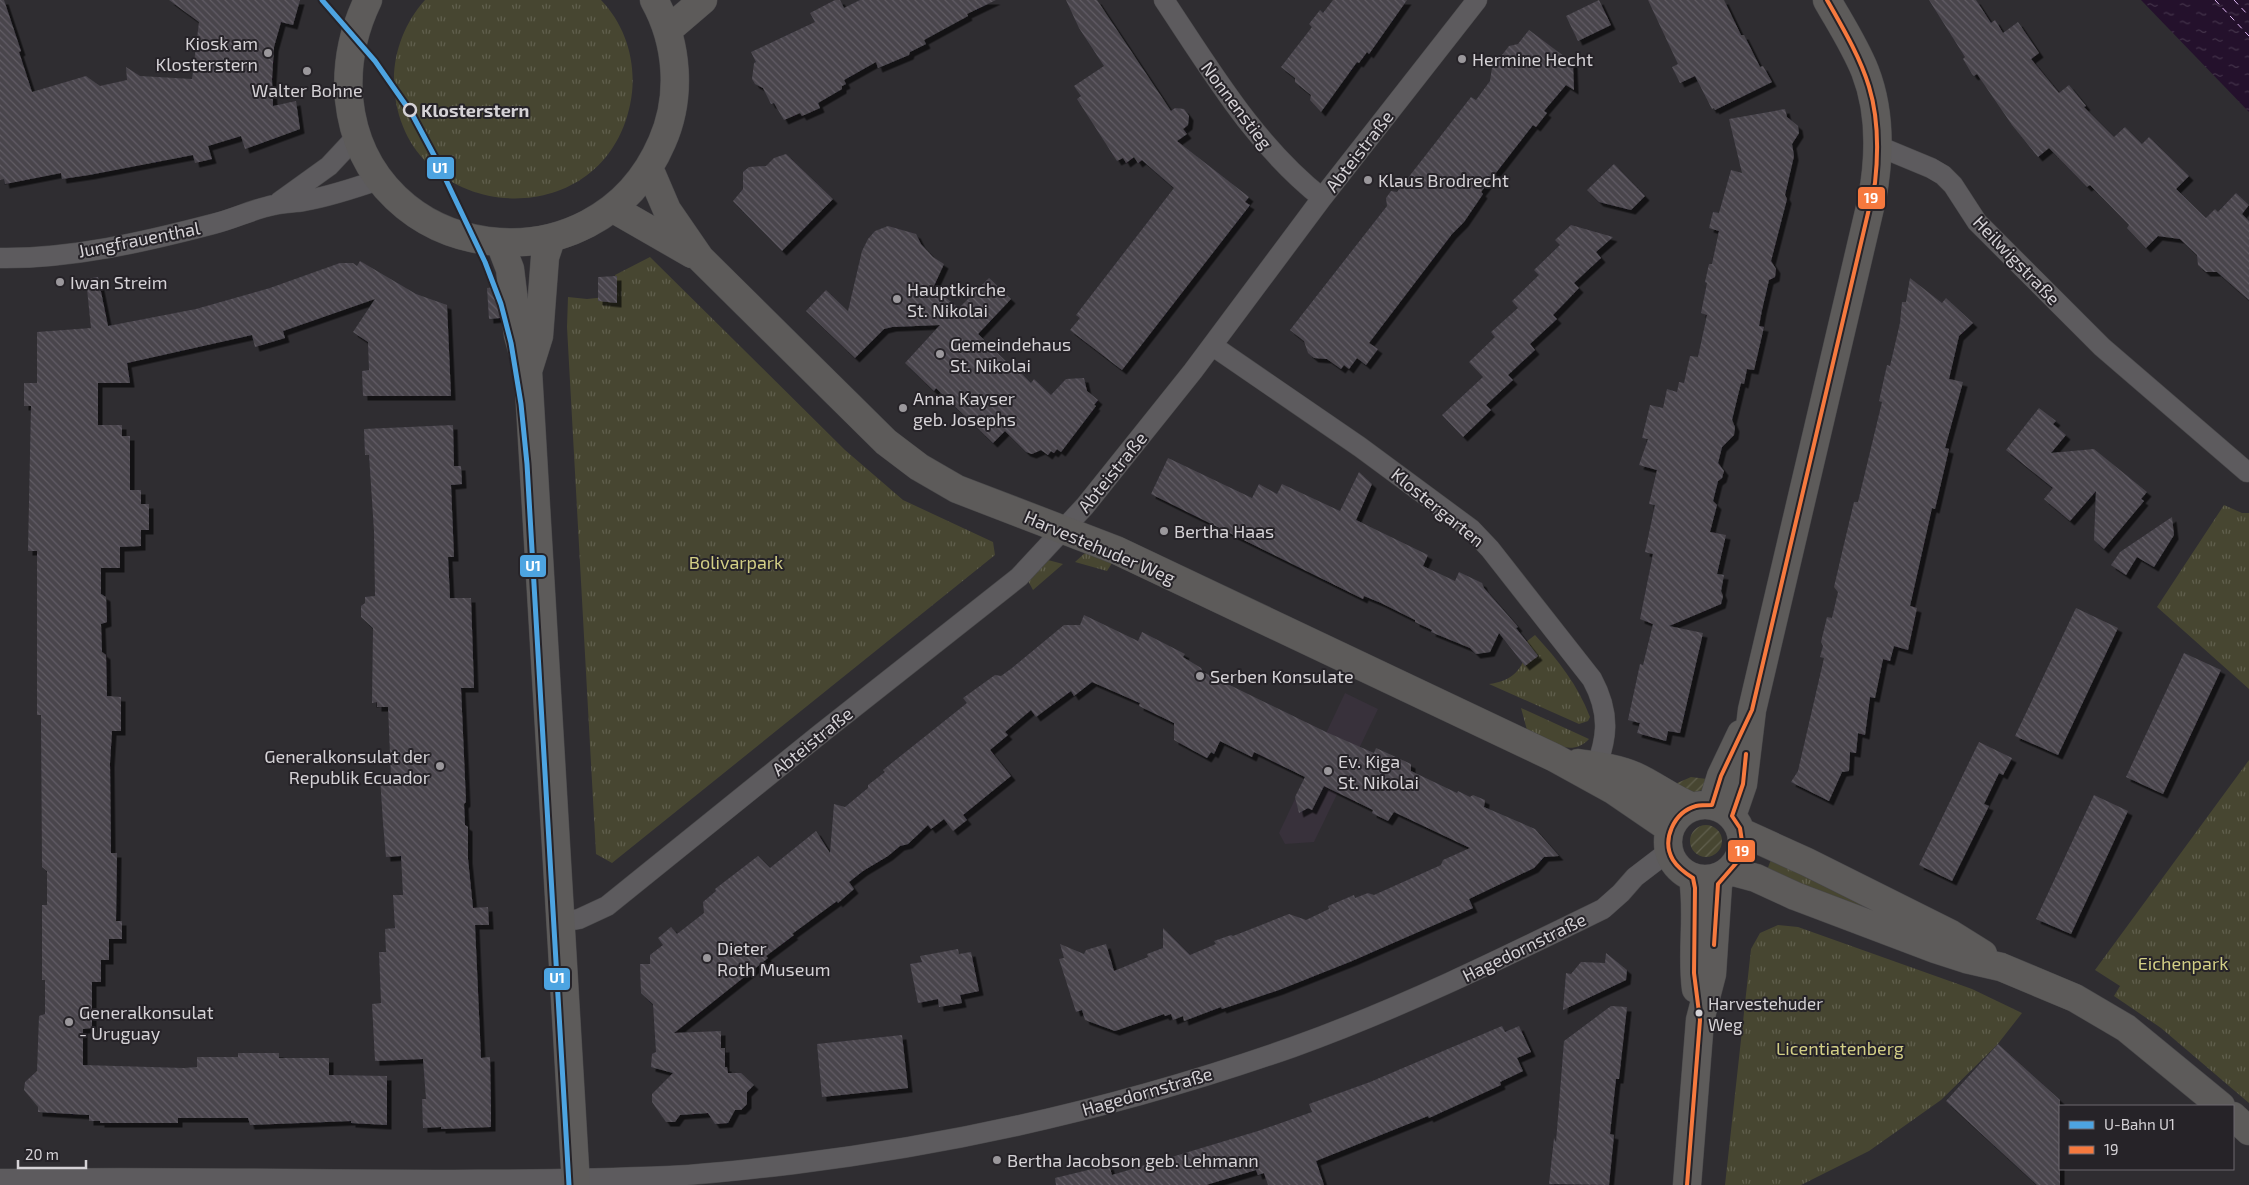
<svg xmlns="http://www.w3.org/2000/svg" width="2249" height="1185" font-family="'Exo 2',sans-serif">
  <defs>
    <pattern id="grass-tufts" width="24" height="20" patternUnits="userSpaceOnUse" patternTransform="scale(1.25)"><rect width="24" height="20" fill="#474631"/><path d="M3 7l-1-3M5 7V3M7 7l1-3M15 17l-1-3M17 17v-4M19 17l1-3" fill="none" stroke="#61604e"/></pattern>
    <pattern id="garden-furrows" width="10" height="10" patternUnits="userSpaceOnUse" patternTransform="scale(1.25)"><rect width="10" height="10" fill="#474631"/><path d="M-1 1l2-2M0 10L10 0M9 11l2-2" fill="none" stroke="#61604e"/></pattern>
    <pattern id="water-ripples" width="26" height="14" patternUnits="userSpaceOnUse" patternTransform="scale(1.25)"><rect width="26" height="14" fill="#24112c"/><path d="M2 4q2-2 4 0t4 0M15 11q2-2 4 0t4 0" fill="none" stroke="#43334a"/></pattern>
    <pattern id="building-back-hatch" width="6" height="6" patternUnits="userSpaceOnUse" patternTransform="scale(1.25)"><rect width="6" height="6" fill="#48444c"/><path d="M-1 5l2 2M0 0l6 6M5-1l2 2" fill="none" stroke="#625e65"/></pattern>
    <filter id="shadow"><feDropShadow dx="4.5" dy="4.5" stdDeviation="0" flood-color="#0009"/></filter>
  </defs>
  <rect width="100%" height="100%" fill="#2f2d31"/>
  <!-- built -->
  <path fill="#38313b" d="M1345,693l33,16 -64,133 -29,2 -6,-11z"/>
  <!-- grass -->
  <path fill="url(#grass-tufts)" d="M425,0h176c27,28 37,68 29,105 -29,137 -231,118 -236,-22 -1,-30 11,-61 31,-83z
    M650,257l195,193 58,50 90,42 2,13 -383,308 -16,-9 -29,-527 1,-30 19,2 29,-3 -1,-21z
    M2224,505l18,8h7v176l-92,-82z
    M1086,552l26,11 -5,8 -32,-9z
    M1048,560l15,4 -30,26 -6,-11z
    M1535,635c23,25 43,50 55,82l-2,4 -9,3 -90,-40c24,-3 38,-17 37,-42z
    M1521,708l68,31c-18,20 -43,1 -62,-9z
    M2249,760v343l-88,-75 -47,-32 6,-10 -25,-16z
    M1773,854l162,81 -169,-62z
    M1778,925l20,2 174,62 50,24 -25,32 -56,55 -72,51 -68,34h-76l26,-236 9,-16z"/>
  <!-- garden -->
  <path fill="url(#garden-furrows)" d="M1691,777l16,2 -3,10 -12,5 -17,-10z
    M1690 841a16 16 0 1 1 32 0a16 16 0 1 1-32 0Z"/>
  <!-- water -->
  <path fill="url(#water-ripples)" d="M2141,0h108v112z"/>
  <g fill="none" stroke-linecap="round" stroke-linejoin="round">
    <!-- ferry -->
    <path stroke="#e3bcf9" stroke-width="1" stroke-dasharray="6 5" stroke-linecap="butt" d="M2215,0l34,36
      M2234,0l15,16"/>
  </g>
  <!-- building -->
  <path fill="url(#building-back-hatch)" filter="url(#shadow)" d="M0,0h4l17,51 -2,1 13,40 54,-16 14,10 27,-6 -1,-13 14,9 52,3 7,-57 -30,-22h131l-7,25 -12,-3 -7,25 -2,32 1,27 23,-5 4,28 -55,20 -4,-13 -33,10 4,13 -17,4 -2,-8 -104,20 -27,4 -1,-6 -56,11 -1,-5 -4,1z
    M835,0h5l4,8 16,-8h136l-29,14 1,2 -44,24 2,4 -16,8 -1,3 -31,13 -2,-6 -32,18 2,4 -4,2v3l-24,14 2,5 -18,8 -2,-3 -16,7 -10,-17 -3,1 -8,-16 -8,-4 -3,-5 2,-16 2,-1 -5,-10 64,-30 -5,-9z
    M1066,0h31l74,111 4,-3 9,1 5,7 -1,9 -5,4 4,5 -10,7 72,56 -4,5 5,3 -128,165 -52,-40 10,-12 -4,-3 98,-127 -32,-28 -4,3 -4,-6 -8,6 -3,-5 -6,3 -40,-62 4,-3 -7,-10 30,-20 -25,-38z
    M1333,0h74l-38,54 -2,-2 -8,11 -2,-1 -36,50 -11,-12 1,-5 -16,-13v-4l-14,-11 31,-40 -3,-3 11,-14 3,3z
    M1599,0l12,25 -33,16 -12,-25z
    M1648,0h76l17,35h3l16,32 3,-1 9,16 -57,28 -1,-2 -2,1 -17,-33 -15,7 -8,-16 6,-3z
    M1929,0h47l15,23 4,-3 8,13 15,-11 21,31 -8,6 28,34 10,-8 17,21 -2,1 30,30 11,-10 17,17 7,-7 40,39 -13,13 30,29 9,-9 3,3 18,-19 13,12 -7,9 7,7v79l-32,-28h-11l-8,-7 -1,-10 -17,-16 -22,-3 -12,12 -19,-20 2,-3 -39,-40 -3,2 -38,-39 -11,9 -26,-32 -35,-51 -3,2 -2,-2 -9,-15 2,-2z
    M1529,30l44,33 1,27 -8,-5 -22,26 3,2 -11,14 -3,-2 -52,67 2,2 -19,28 -12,12 -83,109 9,6 -12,16 -9,-7 -8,11 -5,-4 -3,4 -14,-10 -13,-1 -6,-5 -4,-12 -14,-11 97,-124 -1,-8 5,-7 6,1 74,-95 5,3 14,-19 2,-13 17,-22 9,-2z
    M1785,109l2,8 11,9 1,7 -7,11 2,12 -9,39 2,4 -16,62 5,8 -1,8 -6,3 -7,30 -3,16 5,1 -10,43 -7,-1 -3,15 -3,-1 -9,37 3,7 -1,8 -12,12 -4,16 6,8 -2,7 -4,3 -5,20 4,4 -7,27 16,3 -9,39 7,1 -3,16 2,5 -2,8 -52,22 34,7 -23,100 -12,-2 -2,10 -29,-8 3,-10 -12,-3 12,-56 3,1 10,-41 -13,-5 13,-65 -8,-2 10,-47 -6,-1 8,-34 -18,-5 9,-26 -6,-1 8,-33 13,3 4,-19 10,3 2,-10 5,1 6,-27 8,1 9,-42 -6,-2 6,-30 -2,-1 4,-18h3l7,-33 -10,-3 4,-16 6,1 12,-43 11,3 -13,-54z
    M786,154l47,45 -51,52 -49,-50 10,-12v-17l6,-5 17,-1 8,-8z
    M1614,164l31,32 -14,14 -32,-8 -12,-12z
    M1571,225l42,12 -17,15 5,6 -27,25 5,5 -26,27 4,4 -27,25 5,6 -27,25 5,5 -27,25 5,5 -28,27 -21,-22 41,-38 -14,-15 26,-25 -4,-5 27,-24 -6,-7 27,-26 -5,-5 26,-25 -5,-5z
    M888,226l28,8 5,10 12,13 11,7 -11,24 26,20 30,-30 22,21 -33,35 39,38 2,-1 12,12 3,-4 17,16 15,-16 18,-1 3,13 11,9 -4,5 2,1 -35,46 -4,-3 -3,4 -3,-2 -3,4 -7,-5 -9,4 -6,-2 -21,-21 -12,12 -57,-55 -2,3 -29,-28 35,-38 -48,2 -8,2 -29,29 -49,-47 20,-21 22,21 14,-60 6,-12 7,-8z
    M360,261l56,33 31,11 4,91h-88l-1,-25 7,-1 -1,-28 -15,-10 22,-33 -92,32 2,7 -30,9 -3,-12 -125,28 3,20h-32v42h24v11h8v54h11v14h8v26h-8v16l-21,1v21h-19v26l5,3 1,25 -6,2 1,28 4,3 1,41 14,1v34h-9l-2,32 1,90h6l-1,68h6v18h-13v21h-8v22h-9v46l-9,1v36l101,3 13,-1v-10h41v-4h41v5h50v17l58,1v49l-36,-2v-2l-101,4 -2,-7h-70v5h-78v-2h-11v-6l-51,-3v-5l-14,-17 1,-8 12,-11 2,-55 6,-2v-34h-3v-75h5v-34l-5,-4 -1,-152h-4v-164h-9l3,-145h-7v-23h13v-51l54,-4 -5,-49 12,-2 10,49 88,-17 74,-21 70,-25h13l4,3z
    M617,276v27l-19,-2v-24z
    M1910,278l32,25 4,-5 27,25 -14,13 -10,43 14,3 -18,66 4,1 -14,60 -3,-1 -22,98 7,2 -9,42 -14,-4 -4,15 -7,-2 -8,39 -5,-1 -5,38 -7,-2 -2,20 -6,-1 -1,19 -7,1 -13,29 -38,-19 7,-11 26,-113 -4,-1 3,-11 -2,-4 6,-25 5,1 6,-26 -4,-5 10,-43 10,-42h4l24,-100 -3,-1 8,-36 3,1 10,-43 2,-21h4z
    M496,287l4,31 -11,1 -2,-31z
    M2039,408l17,13 -3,3 13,11 -15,18 43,-4 53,43 -6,7 3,2 -40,48 -10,-9 2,-49 -26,30 -26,-22 9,-11 -47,-38z
    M453,425l1,41h7l1,18 -11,1 3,72h-6l2,41h21l3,90h-13l5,114 -2,2 1,21 3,2v32l5,49 15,-1 1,18h-14l6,133 9,-1 1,53v17l-50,2v-2l-18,1 -1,-29h4l-3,-40 -48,2 -3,-57 9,-1 -2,-51h7l-1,-23 10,-1 -2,-33h10l-2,-39 -15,1 -3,-34 -3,-46h11l-3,-70h-11v-5l-5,1 1,-75 -12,-11v-11l4,-3v-6l10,-1 -1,-65 -5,-76h-4l-1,-26z
    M1168,458l84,40 7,-14 18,10 5,-10 58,27 19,-39 13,12 -16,36 72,35 -5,11 32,15 4,-9 23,11 2,5 34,39 -2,1 22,28 -13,10 -26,-33 -9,19 -14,2 -6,-6 -39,-16 1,-2 -17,-8v-2l-34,-17 -17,-7 -1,3 -212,-105z
    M2172,517l2,18 -20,32 -17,-10 -11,18 -15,-10 9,-13z
    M2076,608l42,20 -60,127 -43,-19z
    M1084,615l54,26 4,-9 43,22 -2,3 18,11 2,4 123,60 48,21 2,-5 35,16v7l46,22 1,-2 12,6 3,-2 12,5 -1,7 51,22 24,27 -15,1 -10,11 -65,31 4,9 -121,53 -73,29 -57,19 -1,-2 -37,14 -1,-5 -10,4 -2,-6 -6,2 -1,-2 -49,17 -30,-11 -3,-10 -6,2 -17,-53 5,-1 -4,-14 24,10 2,-4 20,-6 8,27 34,-14 -1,-3 16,-6v-20l27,27 26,-11 -2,-3 17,-6 2,1 56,-22 17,6 23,-11 -1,-3 26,-11 1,3 13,-5 6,2 67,-30 2,-5 27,-12 -76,-36 -6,9 -16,-8 1,-3 -49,-24 -12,24 -4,-2 -9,5 -4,-16 10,-20 -51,-25 -2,5 -32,-16 -6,13 -3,-2 -4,6 -33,-18v-17l-35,-17 1,-3 -48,-21 -18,14 -3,-5 -35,26 -5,-7 -26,22 3,3 -18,15 21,26 -48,39 4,5 -14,11 -9,-12 -13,10 -3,-4 -20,19 -8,2 -12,10 -25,15 -14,11 5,7 -16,14 -1,-2 -45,33 2,1 -28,21 2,2 -94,75 47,-2v17h4v19h2l1,6h13l13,12 -7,7v12l-6,6h-6l-7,13 -13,1 -7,-11 -28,2 -5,7h-9l-14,-20v-8l21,-21 -22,-6 1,-13 4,-2 -3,-48 -12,-11 -1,-29h10v-9l13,-10 -5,-7 13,-11 6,7 27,-21 -1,-11 13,-11 -1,-2 43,-33 12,12 46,-37 14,22 4,-49 11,3 23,-19v-3l17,-13 -2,-2 84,-67 -4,-5 32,-23 6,1 11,-8 52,-43h16z
    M2184,653l37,17 -58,124 -37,-17z
    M1979,742l33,16 -9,17 -4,-2 -15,31 5,2 -37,75 -33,-16z
    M2094,795l34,16 -57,123 -35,-15z
    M958,949l1,5 12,-2 8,39 -19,4 2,8 -23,4 -1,-8 -20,4 -8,-39 12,-2 -2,-6z
    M1606,953l21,17 -1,10 -63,30 3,-37 5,1 10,-12 24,1z
    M1611,1006l16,1 -8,72h-3l-6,55 4,1 -5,50 -60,-1 5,-46 2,4 8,-101z
    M1502,1026l3,6 14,-6 12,26 -14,6 6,13 -23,11 1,3 -72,33 -1,-2 -112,45 8,24h-56l-4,-12 -6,2 -2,-5 -50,15h-150l-1,-7 54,-13 3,10 146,-44 54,-19 -3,-8 61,-22z
    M902,1035l6,53 -86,9 -5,-53z
    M1998,1044l62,56v85h-23l-91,-84z"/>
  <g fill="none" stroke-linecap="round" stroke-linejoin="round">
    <defs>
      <path id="street" d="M1164,0c48,72 90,144 158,198
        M1878,146l53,22 12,7 10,10 24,37 125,125 145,125
        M279,202l50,-36 28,-30
        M0,258c71,1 144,-16 213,-34 21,-5 40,-15 61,-19 10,-3 21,-2 30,-4 27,-5 51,-13 77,-22
        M1213,346l147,101 111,82 19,20 102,130c19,35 16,61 0,98
        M562,922l17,-3 28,-13 212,-171 200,-158 66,-71 108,-135 129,-173 155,-198
        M0,1179c224,-4 447,6 670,-3 42,-2 83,-7 124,-12 170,-21 337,-60 499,-117 106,-38 208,-88 310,-138l18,-16 14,-16 34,-26"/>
      <path id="secondary" d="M368,0c-15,31 -22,63 -19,99 17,167 247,197 313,43 20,-45 16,-99 -8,-142
        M668,30l35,-30
        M649,168l18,42 33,48 186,184 33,25 38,22 159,61 439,208 58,32 57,39
        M612,208l80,46
        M500,243l10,26 8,66 10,36 48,814
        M528,371l11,-35 6,-79 6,-18
        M1578,763c20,3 39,5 57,13 20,9 37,23 58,31
        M1668 842a37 37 0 1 1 74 0a37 37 0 1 1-74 0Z
        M1712,805l9,-29 20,-42
        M1732,816l11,-32 9,-74 120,-511c8,-43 9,-87 -7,-128 -10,-25 -25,-48 -38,-71
        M1741,832l66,30 144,72 32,20
        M1730,871l26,7 39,18 140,53 31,10 35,8 74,31 51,30 95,78
        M1693,878c6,36 -2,74 3,111
        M2233,1116l16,15
        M1687,1185l13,-165 12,-46 6,-90 4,-8"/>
    </defs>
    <!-- street casing -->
    <use href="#street" stroke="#49484a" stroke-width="21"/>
    <!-- secondary casing -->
    <use href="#secondary" stroke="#49484a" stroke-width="29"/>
    <!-- street -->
    <use href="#street" stroke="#5d5b5e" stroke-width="20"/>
    <!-- secondary -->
    <use href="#secondary" stroke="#5d5b5a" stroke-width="28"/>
    <defs>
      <path id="bus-1" d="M1714,945l4,-61 20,-23 5,-13 -3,-20 -8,-12 11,-32 3,-30
        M1687,1185l13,-165 -6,-47 1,-85 -2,-10c-8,-5 -15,-10 -20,-18 -12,-20 1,-48 23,-54 5,-1 11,-1 16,-1l9,-29 31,-66 123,-527c9,-81 -9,-115 -48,-183"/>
    </defs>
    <!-- bus-1 casing -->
    <use href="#bus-1" stroke="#262328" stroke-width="8"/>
    <!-- bus-1 -->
    <use href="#bus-1" stroke="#f6793e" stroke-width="4"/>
    <defs>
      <path id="metro-1" d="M322,0l53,61 37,53 24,45 49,103 16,42 10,39 10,61 6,60 42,721"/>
    </defs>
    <!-- metro-1 casing -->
    <use href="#metro-1" stroke="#262328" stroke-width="9"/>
    <!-- metro-1 -->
    <use href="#metro-1" stroke="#4da4e1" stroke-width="5"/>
  </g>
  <!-- markers -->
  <g fill="#9b989c" stroke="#262328" stroke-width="2">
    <circle cx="268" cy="53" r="5"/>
    <circle cx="1462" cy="59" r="5"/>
    <circle cx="307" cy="71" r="5"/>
    <circle cx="1368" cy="180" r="5"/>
    <circle cx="60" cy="282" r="5"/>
    <circle cx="897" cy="299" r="5"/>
    <circle cx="940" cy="354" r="5"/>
    <circle cx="903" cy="408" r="5"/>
    <circle cx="1164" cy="531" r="5"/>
    <circle cx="1200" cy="676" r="5"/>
    <circle cx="440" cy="766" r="5"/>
    <circle cx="1328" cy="771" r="5"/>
    <circle cx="707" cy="958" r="5"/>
    <circle cx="69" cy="1022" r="5"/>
    <circle cx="997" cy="1160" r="5"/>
  </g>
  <circle fill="#262328" stroke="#d5d2d6" stroke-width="2.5" cx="410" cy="110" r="6"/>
  <circle fill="#d5d2d6" stroke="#262328" stroke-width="2" cx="1699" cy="1013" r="4.5"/>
  <g text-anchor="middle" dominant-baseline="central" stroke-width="4" stroke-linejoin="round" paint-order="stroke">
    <!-- bus labels -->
    <g font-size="17" fill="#d5d2d6" stroke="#262328" text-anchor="start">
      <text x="1708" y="1003">Harvestehuder<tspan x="1708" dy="21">Weg</tspan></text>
    </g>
    <!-- poi labels -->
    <g font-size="18" fill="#d5d2d6" stroke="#262328" text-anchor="start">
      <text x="258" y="43" text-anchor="end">Kiosk am<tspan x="258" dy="21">Klosterstern</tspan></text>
      <text x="1472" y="59">Hermine Hecht</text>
      <text x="307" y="90" text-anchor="middle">Walter Bohne</text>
      <text x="1378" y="180">Klaus Brodrecht</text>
      <text x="70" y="282">Iwan Streim</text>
      <text x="907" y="289">Hauptkirche<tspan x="907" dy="21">St. Nikolai</tspan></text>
      <text x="950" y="344">Gemeindehaus<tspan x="950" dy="21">St. Nikolai</tspan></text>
      <text x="913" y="398">Anna Kayser<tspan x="913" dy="21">geb. Josephs</tspan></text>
      <text x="1174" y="531">Bertha Haas</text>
      <text x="1210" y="676">Serben Konsulate</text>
      <text x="430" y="756" text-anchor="end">Generalkonsulat der<tspan x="430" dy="21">Republik Ecuador</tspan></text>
      <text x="1338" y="761">Ev. Kiga<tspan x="1338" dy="21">St. Nikolai</tspan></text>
      <text x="717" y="948">Dieter<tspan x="717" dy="21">Roth Museum</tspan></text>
      <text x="79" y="1012">Generalkonsulat<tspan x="79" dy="21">- Uruguay</tspan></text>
      <text x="1007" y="1160">Bertha Jacobson geb. Lehmann</text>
    </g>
    <!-- street labels -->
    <g font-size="18" fill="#d5d2d6" stroke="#262328">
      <text transform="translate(1237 105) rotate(53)">Nonnenstieg</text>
      <text transform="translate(1359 151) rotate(-52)">Abteistraße</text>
      <text transform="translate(139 239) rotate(-11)">Jungfrauenthal</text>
      <text transform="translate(2017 260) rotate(46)">Heilwigstraße</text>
      <text transform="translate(1112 472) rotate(-51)">Abteistraße</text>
      <text transform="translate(1438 507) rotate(39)">Klostergarten</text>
      <text transform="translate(1100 547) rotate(23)">Harvestehuder Weg</text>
      <text transform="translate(812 741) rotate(-39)">Abteistraße</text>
      <text transform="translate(1524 947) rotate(-26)">Hagedornstraße</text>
      <text transform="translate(1147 1091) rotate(-16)">Hagedornstraße</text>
    </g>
    <!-- stop labels -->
    <g font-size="18" font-weight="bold" fill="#d5d2d6" stroke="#262328" text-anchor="start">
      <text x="421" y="110">Klosterstern</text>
    </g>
    <!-- park labels -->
    <g font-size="18" fill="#d3cf86" stroke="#262328">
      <text x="736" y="562">Bolivarpark</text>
      <text x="2183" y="963">Eichenpark</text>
      <text x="1840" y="1048">Licentiatenberg</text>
    </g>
  </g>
  <g stroke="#262328" stroke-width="2">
    <rect x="426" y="156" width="29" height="24" rx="5" fill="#4da4e1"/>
    <rect x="1857" y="186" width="29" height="24" rx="5" fill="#f6793e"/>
    <rect x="519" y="554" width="28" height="24" rx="5" fill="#4da4e1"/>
    <rect x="1727" y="839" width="29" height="24" rx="5" fill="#f6793e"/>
    <rect x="543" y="967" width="28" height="24" rx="5" fill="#4da4e1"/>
  </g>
  <g font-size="14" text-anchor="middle" font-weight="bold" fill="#fff">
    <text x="440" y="173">U1</text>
    <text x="1871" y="203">19</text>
    <text x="533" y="571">U1</text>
    <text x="1742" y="856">19</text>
    <text x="557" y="983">U1</text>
  </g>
  <!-- legend -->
  <rect x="2059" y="1105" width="175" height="65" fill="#262328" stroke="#6c696e"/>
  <rect x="2069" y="1121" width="25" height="8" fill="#4da4e1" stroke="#6c696e"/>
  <text x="2104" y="1130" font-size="15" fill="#d5d2d6">U-Bahn U1</text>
  <rect x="2069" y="1146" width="25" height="8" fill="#f6793e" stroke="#6c696e"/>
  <text x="2104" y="1155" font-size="15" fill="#d5d2d6">19</text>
  <!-- scale -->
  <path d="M18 1160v8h68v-8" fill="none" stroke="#d5d2d6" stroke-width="2.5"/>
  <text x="25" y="1160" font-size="15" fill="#d5d2d6" stroke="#262328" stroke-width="4" paint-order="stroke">20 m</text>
</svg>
